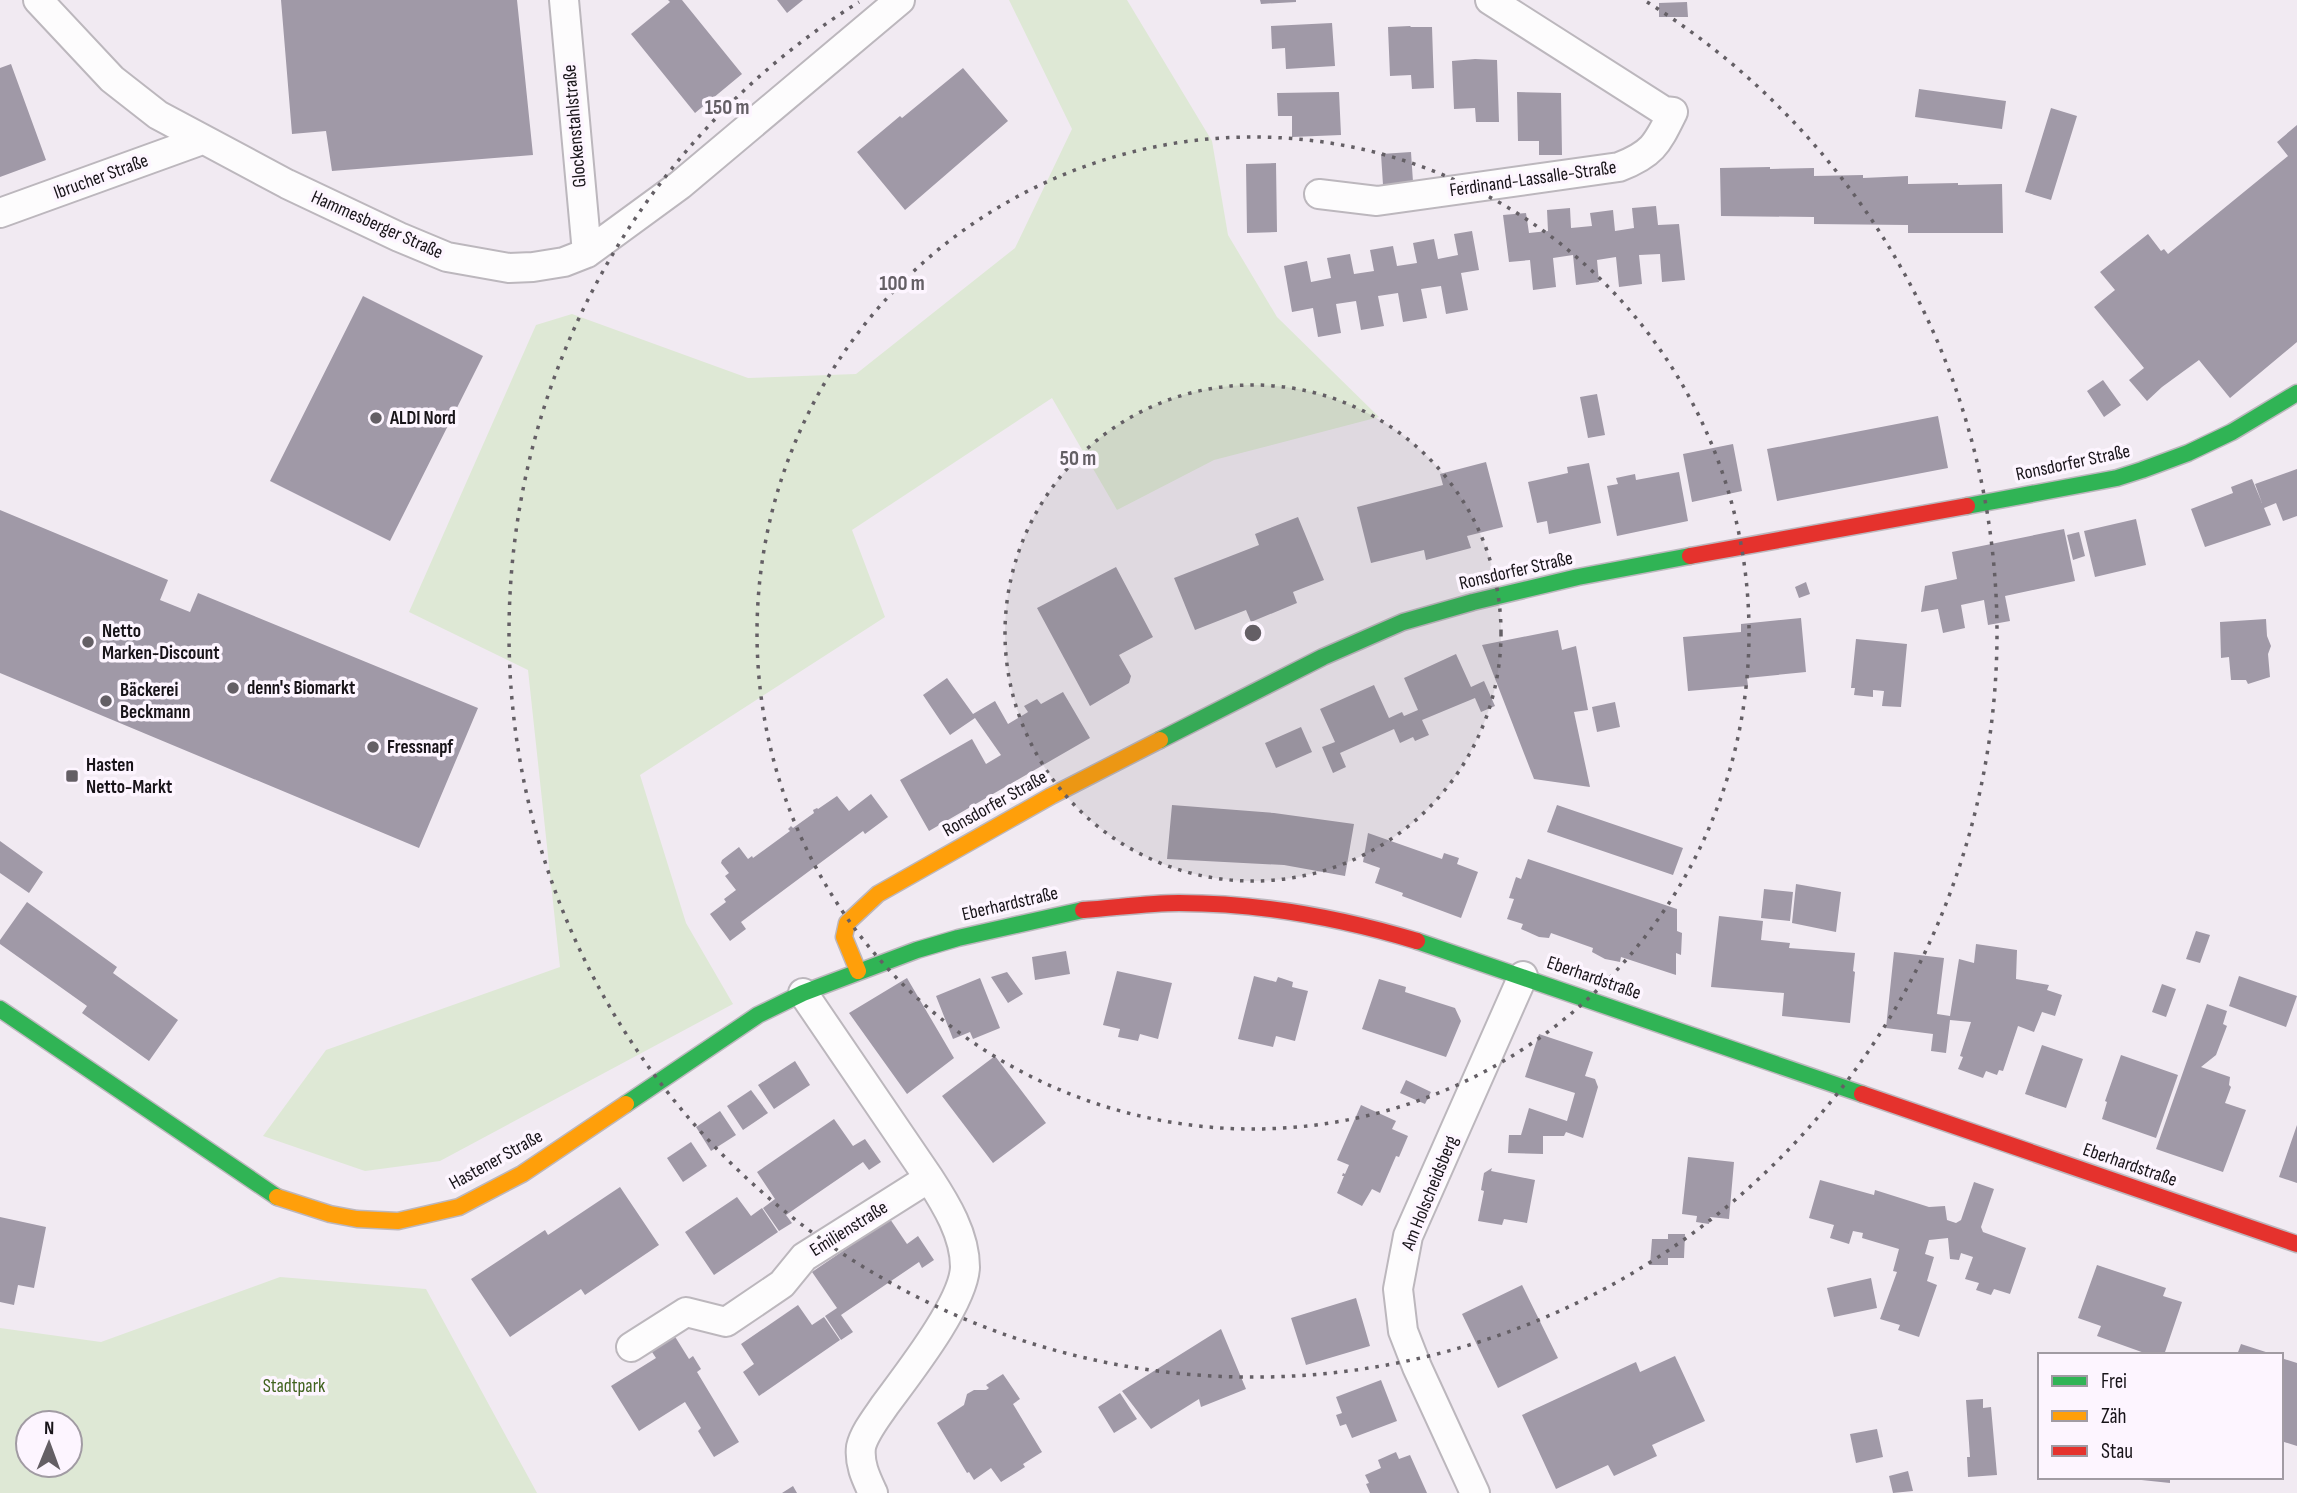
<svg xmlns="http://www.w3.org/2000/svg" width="2297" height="1493" font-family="'Sofia Sans Condensed',sans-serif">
  <rect width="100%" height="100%" fill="#f1eaf2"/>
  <!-- green -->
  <path fill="#dee8d5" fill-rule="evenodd" d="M1009,0h118l85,141 16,94 49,82 102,100 -165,43 -97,50 -65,-112 -200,132 33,87 -245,158 46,148 47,81 -293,157 -75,10 -102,-35 63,-86 234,-83 -32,-297 -119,-58 127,-287 36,-11 176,64 108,-4 159,-126 57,-119z
    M280,1277l146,12 111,204h-537v-165l101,14zM28,1423h42v42h-42z"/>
  <!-- building -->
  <path fill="#a099a7" d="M281,0h236l16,155 -201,16 -6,-40 -34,3z
    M668,0h14l60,74 -47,39 -64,-79 39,-32z
    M777,0h26l-16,13z
    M1260,0h36v2l-35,2z
    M1687,2l1,15h-29v-14z
    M1332,23l3,43 -49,3 -1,-21 -13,1 -1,-23z
    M1410,26l1,1h21l2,61 -22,1 -1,-14 -21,1 -2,-49z
    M1475,59l22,1 2,62h-23l-1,-14 -21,1 -2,-48z
    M11,64l35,96 -46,17v-109z
    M963,68l45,53 -103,89 -48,-58 43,-36 2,2z
    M1919,89l87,12 -4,28 -87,-12z
    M1339,92l2,43 -49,2v-21h-14l-1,-23z
    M1517,92l44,1 1,62h-23v-14h-21z
    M2051,108l26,8 -26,84 -26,-8z
    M2297,125v217l-67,56 -31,-38 -37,27 -15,14 -18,-21 15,-12 -50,-61 21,-17 -15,-18 48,-38 13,17 3,-2 4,5 120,-98 -11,-14z
    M1411,152l2,30 -30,3 -2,-31z
    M1276,163l1,69 -30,1 -1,-69z
    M1770,167v2l44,-1v8l49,-1v3l45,-2v8l50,-1v2l44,-1 1,49h-95v-8l-94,-1v-7l-93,-1 -1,-48z
    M1656,206l2,19 21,-1 6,56 -23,2 -2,-28 -21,1 3,29 -23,3 -3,-30 -19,3 2,22 -23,3 -3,-30 -20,3 3,29 -23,3 -3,-30 -21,2 -6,-47 23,-2 3,20 19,-2 -1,-21 23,-2 1,20 21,-2 -2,-13 23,-3 2,21 19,-3 -2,-20z
    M1472,231l7,39 -18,3 7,37 -22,4 -5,-28 -20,3 6,29 -24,4 -5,-29 -20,3 6,30 -23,4 -5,-29 -20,3 5,29 -23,4 -5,-29 -21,4 -8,-46 23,-5 4,21 20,-4 -4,-20 23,-4 4,20 20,-3 -4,-21 23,-4 4,20 20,-3 -4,-20 21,-4 4,20 20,-4 -4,-21z
    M363,296l120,60 -93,185 -120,-60z
    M2103,380l18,25 -17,12 -17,-26z
    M1597,394l8,41 -17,3 -8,-41z
    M1938,416l10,52 -171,33 -10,-52z
    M1733,444l9,47 -50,11 -9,-48z
    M1486,462l17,65 -36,9 4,12 -45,12 -2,-10 -53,13 -14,-56 86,-22 -3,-11z
    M1589,463l12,60 -52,11 -2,-13 -10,2 -9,-41 40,-9 -1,-6z
    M2297,469v47l-14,5 -7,-18 -12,5 7,17 -66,22 -14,-38 42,-16 -2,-6 21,-8 10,24 -7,-19z
    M1679,472l9,49 -71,15 -10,-50 11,-2 -2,-6 19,-4 1,6z
    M0,510l168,70 -8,20 30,12 8,-19 280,115 -59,140 -419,-175z
    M1298,517l26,63 -31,12 4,11 -46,19 -5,-12 -51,20 -21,-52 85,-33 -4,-11z
    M2136,519l10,46 -51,12 -11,-46z
    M2064,529l11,52 -70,15 5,25 -22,4 -4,-25 -23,5 4,23 -22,5 -5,-24 -17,3 4,-26 32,-7 -5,-27z
    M2079,532l6,24 -12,4 -6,-25z
    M1116,567l37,70 -34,18 12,21 -2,7 -39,23 -53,-98z
    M1806,582l4,12 -11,4 -4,-11z
    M1801,618l5,54 -59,6 1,8 -60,5 -5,-54 58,-5v-8z
    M2266,619l1,17 4,10 -3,8 2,23 -22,7 -2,-4h-15l-2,-23 -8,1 -1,-36z
    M1558,630l4,20 14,-4 12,64 -14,2 16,75 -56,-8 -52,-134z
    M1856,639l51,5 -6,63 -19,-1 2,-15 -11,-1v7l-19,-2 1,-7h-4z
    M1456,654l15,33 13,-6 11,25 -14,6 -6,-14 -53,22 7,15 -14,6 -2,-4 -13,6 -6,-14 -54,24 6,14 -13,6 -11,-26 13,-5 -15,-33 54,-24 15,33 13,-6 2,4 14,-6 -14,-32z
    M947,678l26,36 22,-13 13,23 20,-12 -4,-6 13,-7 4,5 22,-12 27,46 -161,93 -29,-51 72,-41 14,25 15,-9 -26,-37 -25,17 -27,-40z
    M1615,702l5,25 -23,5 -5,-25z
    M1301,727l11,25 -36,16 -11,-25z
    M871,794l17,23 -23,17 -2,-3 -122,91 5,7 -16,12 -20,-27 16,-12 -2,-3 12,-9 -11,-14 4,-3 -8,-10 1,-3 17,-13 9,12 4,-3 1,2 37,-27 -2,-2 3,-3 2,2 21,-15 -1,-3 4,-2 1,1 19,-13 12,15z
    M1172,805l102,8 80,11 -9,52 -61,-11 -117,-6z
    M1557,805l126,43 -10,27 -126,-43z
    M1368,833l74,26 2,-6 15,5 -2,6 21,8 -17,46 -59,-22 1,-3 -28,-10 5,-15 -17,-6z
    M0,841l43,31 -14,21 -29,-20z
    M1528,859l149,50v22l5,2 -1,22 -5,-2v22l-55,-18 -1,5 -15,-3 -13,-7 1,-4 -42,-15 -2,5 -10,-1 -18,-8 2,-5 -16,-5 7,-20 -5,-1 7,-21 5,2z
    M1796,884l45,8 -5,40 -44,-9z
    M1764,889l29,3 -3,29 -29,-3z
    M27,902l90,65 -4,6 65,47 -29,41 -67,-48 5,-7 -87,-62v-4z
    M1719,916l44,5 -2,19 29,3 -1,5 66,5 -2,18 2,1 -5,51 -68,-7 2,-23 -73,-6z
    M2196,931l14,4 -10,28 -14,-4z
    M1976,944l41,6 -1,29 33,6 -2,5 15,5 -7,21 -13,-4 -8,20 -16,-6 -15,45 -4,-1 -2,5 -11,-4 -3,7 -25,-9 5,-12 -3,-1 11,-34 -21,-2 -4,33 -15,-2 2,-17 -47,-6 8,-76 50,6 -7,56 13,2 9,-57 15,4z
    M1066,951l4,23 -35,6 -3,-23z
    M1117,971l55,12 -14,56 -18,-5 -2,7 -20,-4 2,-8 -17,-4z
    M1007,972l16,22 -15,9 -17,-26z
    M1254,976l22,6 2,-5 15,5 -1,5 16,4 -13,50 -19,-5 -3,11 -35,-8z
    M2239,976l58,20 -11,31 -57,-21z
    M907,978l47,80 -47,36 -58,-81z
    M980,978l20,50 -27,11 -3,-7 -17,7 -17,-43z
    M1379,979l27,8 -1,5 50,16 6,13 -15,36 -84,-28z
    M2162,984l14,5 -10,28 -14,-5z
    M2207,1004l20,7 -4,13 4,2 -11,29 -15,12 29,10 -1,8 2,2 -6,16 21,7 -23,62 -67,-23z
    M1539,1034l54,18 -8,24 10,3 3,8 -15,51 -17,-6 -2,4h-21v18l-35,-1 1,-18h12l8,-27 38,13 8,-28 -50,-16z
    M2042,1045l41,14 -17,49 -41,-14z
    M2121,1055l57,20 -22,63 -54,-19 5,-17 -2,-1z
    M995,1056l51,67 -53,40 -51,-67z
    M795,1061l15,24 -36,24 -16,-24z
    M1406,1080l25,12 -6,12 -25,-11z
    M751,1090l17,23 -25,17 -16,-24z
    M1361,1105l35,16 -4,8 16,7 -9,21 -3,-1 -16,37 -8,-4 -10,17 -25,-13 7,-17h-2l1,-3 2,1 4,-9 -12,-5z
    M720,1111l16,24 -25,16 -15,-24z
    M834,1119l19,27 12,-7 16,23 -12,8 -6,-8 -51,35 -26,18 6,8 -13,8 -16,-23 12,-9 -18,-27z
    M2297,1125v58l-18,-6z
    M691,1142l16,24 -24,16 -16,-24z
    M1688,1157l46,5 -5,57 -19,-2 -1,7 -13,-2 1,-6 -15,-2z
    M1492,1168l-1,3 44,9 -8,43 -23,-4 -2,6 -24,-4 6,-30 -3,-1 3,-17z
    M1820,1180l54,15 1,-5 54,17 16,-1 2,14 9,3 5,-3 13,-38 20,7 -13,38 2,5 43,16 -16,46 -16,-5 -3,6 -15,-5 3,-7 -14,-4 8,-22 -12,-4 -2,7 -9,-1 -2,-21 -19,2 -4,14 9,3 -7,24 10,4 -18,52 -21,-7 2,-5 -20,-6 17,-47 -4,-1 6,-22 -37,-11 1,-5 -10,-2 -4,13 -19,-6 4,-13 -25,-7z
    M620,1187l39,58 -74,50 -4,-6 -71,48 -39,-58 74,-49 3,5z
    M737,1197l14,19 11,-8 16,24 -64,43 -29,-43z
    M0,1217l46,10 -12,61 -16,-3 -4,20 -14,-3z
    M890,1219l17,25 11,-8 16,24 -12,8 -3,-6 -78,53 12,17 -12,8 -16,-24 12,-8 -25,-36z
    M1668,1234h17l-1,24h-16v7h-18l2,-26h16z
    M2097,1265l69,23 -3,8 19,6 -18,53h-14l-53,-19 4,-10 -23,-8z
    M1871,1278l6,30 -43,9 -7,-29z
    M1522,1285l36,73 -60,30 -36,-74z
    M1356,1298l14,48 -64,19 -15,-47z
    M798,1305l14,20 12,-8 16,23 -81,56 -16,-24 11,-8 -13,-20z
    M1221,1329l25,60 -45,18 -2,-8 -48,30 -29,-38z
    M674,1335l15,24 4,-3 8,13 -4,3 42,70 -25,15 -16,-26 3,-3 -16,-26 -46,29 -28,-45 45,-28 -6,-9z
    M2241,1344l31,10v1h-35z
    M1675,1356l30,65 -53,24 5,11 -43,20 -6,-11 -52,24 -34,-74 114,-53 4,10z
    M2281,1358l16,5v83l-16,-5z
    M1003,1374l17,25 -7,5 29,48 -19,12 2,3 -24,15 -10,-14 -17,12 -5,-8 -2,1 -30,-50 27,-18 3,-11 7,-4h12l3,-2 -3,-3z
    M1381,1380l16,41 -45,17 -6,-14 -6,2 -4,-11 6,-2 -6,-16z
    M1120,1393l17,26 -23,14 -16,-26z
    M1983,1399v9l8,-1 6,68 -29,2 -1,-20h3l-4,-57z
    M1877,1429l6,28 -27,6 -6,-29z
    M1396,1452l3,7 11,-4 17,38h-57l-4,-9 3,-1 -4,-8 16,-7 -3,-8z
    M1908,1471l5,20 -20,2 -4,-17z
    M2132,1477h38v6l-38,-4z
    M793,1486l4,7h-15z"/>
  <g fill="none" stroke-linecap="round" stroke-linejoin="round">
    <defs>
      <path id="street" d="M38,0l74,79 46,36 129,69 112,53 48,20 62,11 24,-1 31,-5 23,-9 93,-68 220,-185
        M564,0l23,253
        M1319,194l58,7 242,-34c34,-13 38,-23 54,-55l-9,-1 -174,-111
        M0,213l202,-73
        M803,993l126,185c17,26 36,57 36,89 -1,36 -58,108 -80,138 -8,12 -21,28 -24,42 -2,17 5,31 12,46
        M631,1347l55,-35 40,10 56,-38 22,-27 125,-79
        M1475,1493l-58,-126 -14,-36 -5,-42 10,-53 115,-260"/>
      <path id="fast" d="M1967,506l150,-28 25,-8 46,-17 44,-21 65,-39
        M1160,740l163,-83 80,-35 70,-20 105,-25 112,-21
        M1417,941l445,153
        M0,1009l277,188
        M626,1104l132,-89 45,-22 114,-43 41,-12 125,-28"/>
      <path id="slow" d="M858,971l-14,-34 3,-14 31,-29 173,-98 109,-56
        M277,1197l53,17 27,5 41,2 61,-14 63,-33 104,-70"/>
      <path id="jam" d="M1690,556l277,-50
        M1083,910c32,-2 64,-7 96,-7 80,0 162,15 238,38
        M1862,1094l435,150"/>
    </defs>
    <!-- street casing -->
    <use href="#street" stroke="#bcb7bd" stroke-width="32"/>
    <!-- fast casing -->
    <use href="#fast" stroke="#bcb7bd" stroke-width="19"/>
    <!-- slow casing -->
    <use href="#slow" stroke="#bcb7bd" stroke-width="19"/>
    <!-- jam casing -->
    <use href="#jam" stroke="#bcb7bd" stroke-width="19"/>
    <!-- street -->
    <use href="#street" stroke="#fdfcfd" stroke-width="28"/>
    <!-- fast -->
    <use href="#fast" stroke="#30b455" stroke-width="16"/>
    <!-- slow -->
    <use href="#slow" stroke="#ff9f0a" stroke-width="16"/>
    <!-- jam -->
    <use href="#jam" stroke="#e5322d" stroke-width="16"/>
  </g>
  <!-- distance rings -->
  <circle cx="1253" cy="633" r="248" fill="#645f65" fill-opacity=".12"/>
  <g fill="none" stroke="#645f65" stroke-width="3.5" stroke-dasharray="3.5 7">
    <circle cx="1253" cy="633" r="248"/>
    <circle cx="1253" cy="633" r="496"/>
    <path d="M1647 2A744 744 0 1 1 859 2"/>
  </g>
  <!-- markers -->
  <g fill="#645f65" stroke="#fdf5ff" stroke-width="2.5">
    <circle cx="376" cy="418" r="7"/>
    <circle cx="88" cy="642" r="7"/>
    <circle cx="233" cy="688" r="7"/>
    <circle cx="106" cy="701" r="7"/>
    <circle cx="373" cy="747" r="7"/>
    <rect x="65" y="769" width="14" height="14" rx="3.5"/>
  </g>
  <g text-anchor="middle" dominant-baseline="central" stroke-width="7" stroke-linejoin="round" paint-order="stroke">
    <!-- street labels -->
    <g font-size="19" fill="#181419" stroke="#fdf5ff">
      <text transform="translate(575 126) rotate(-95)">Glockenstahlstraße</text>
      <text transform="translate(101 177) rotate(-20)">Ibrucher Straße</text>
      <text transform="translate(1533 179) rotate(-8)">Ferdinand-Lassalle-Straße</text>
      <text transform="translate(377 225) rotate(24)">Hammesberger Straße</text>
      <text transform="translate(2073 463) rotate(-12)">Ronsdorfer Straße</text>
      <text transform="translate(1516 571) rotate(-13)">Ronsdorfer Straße</text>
      <text transform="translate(995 804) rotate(-29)">Ronsdorfer Straße</text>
      <text transform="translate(1010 904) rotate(-13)">Eberhardstraße</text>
      <text transform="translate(1594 978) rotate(19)">Eberhardstraße</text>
      <text transform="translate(496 1160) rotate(-29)">Hastener Straße</text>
      <text transform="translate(2130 1165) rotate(19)">Eberhardstraße</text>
      <text transform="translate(1430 1193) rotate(-68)">Am Holscheidsberg</text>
      <text transform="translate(849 1229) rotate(-32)">Emilienstraße</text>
    </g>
    <!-- poi labels -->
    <g font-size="19" font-weight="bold" fill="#181419" stroke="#fdf5ff" text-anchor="start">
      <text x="390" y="418">ALDI Nord</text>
      <text x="102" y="631">Netto<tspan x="102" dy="22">Marken-Discount</tspan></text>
      <text x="247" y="688">denn's Biomarkt</text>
      <text x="120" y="690">Bäckerei<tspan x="120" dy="22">Beckmann</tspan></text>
      <text x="387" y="747">Fressnapf</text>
      <text x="86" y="765">Hasten<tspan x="86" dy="22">Netto-Markt</tspan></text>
    </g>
    <!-- park labels -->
    <g font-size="19" fill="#40621e" stroke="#fdf5ff">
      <text x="294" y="1386">Stadtpark</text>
    </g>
  </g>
  <circle cx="1253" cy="633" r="10" fill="#645f65" stroke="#fdf5ff" stroke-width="3.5"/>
  <g font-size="21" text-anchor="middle" font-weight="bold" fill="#645f65" stroke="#fdf5ff" stroke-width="7" stroke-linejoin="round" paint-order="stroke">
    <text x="727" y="114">150 m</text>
    <text x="902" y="290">100 m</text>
    <text x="1078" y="465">50 m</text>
  </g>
  <!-- legend -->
  <rect x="2038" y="1353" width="245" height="126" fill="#fdf5ff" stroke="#a19ba3" stroke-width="2"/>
  <rect x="2052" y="1376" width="35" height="10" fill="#30b455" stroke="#a19ba3" stroke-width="2"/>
  <text x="2101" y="1388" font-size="21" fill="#181419">Frei</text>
  <rect x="2052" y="1411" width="35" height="10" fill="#ff9f0a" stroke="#a19ba3" stroke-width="2"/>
  <text x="2101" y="1423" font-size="21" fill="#181419">Zäh</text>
  <rect x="2052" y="1446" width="35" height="10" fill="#e5322d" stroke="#a19ba3" stroke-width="2"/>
  <text x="2101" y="1458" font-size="21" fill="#181419">Stau</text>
  <!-- north arrow -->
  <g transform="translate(49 1444) rotate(1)"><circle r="33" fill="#fdf5ff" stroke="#a19ba3" stroke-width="2"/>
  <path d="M0-5L12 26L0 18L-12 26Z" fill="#645f65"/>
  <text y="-10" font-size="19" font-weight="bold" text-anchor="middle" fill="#181419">N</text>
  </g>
</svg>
